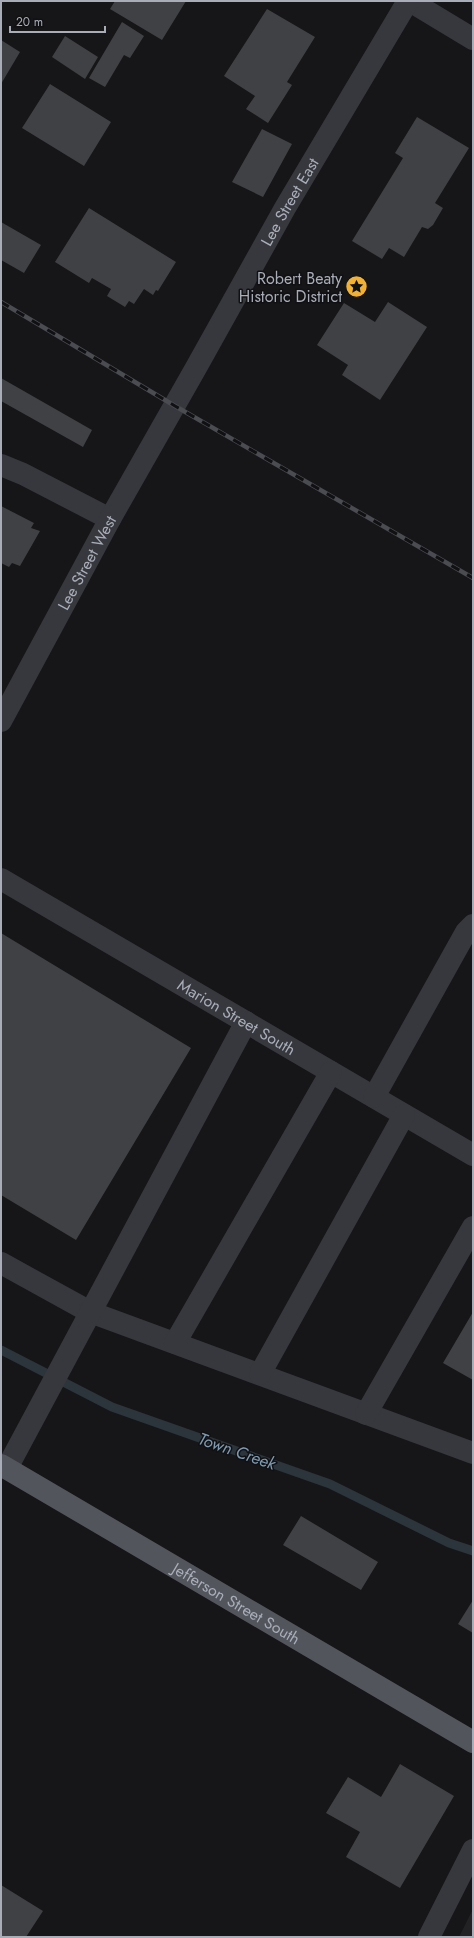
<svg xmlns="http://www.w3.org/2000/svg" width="474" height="1938" font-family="Jost,sans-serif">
  <rect width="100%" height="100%" fill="#161618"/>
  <!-- built -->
  <path fill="#222225" d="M473,1909v28h-14z"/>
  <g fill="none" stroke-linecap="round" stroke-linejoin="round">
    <!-- stream -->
    <path stroke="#2c353c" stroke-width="9" d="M1,1350l111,57 218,77 119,59 24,8"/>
  </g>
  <!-- building -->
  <path fill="#404145" d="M115,1h71l-24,39 -52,-31z
    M267,9l48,28 -28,45 5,3 -24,38 -22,-14 9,-13 -31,-20z
    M122,22l22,14 -14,22 -6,-3 -19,32 -16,-9z
    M65,36l33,21 -13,22 -33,-22z
    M1,40l19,12 -19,32z
    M50,84l61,38 -27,44 -62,-38z
    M417,117l52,31 -34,55 8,5 -10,17 -5,4 -6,-2 -18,30 -15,-9 -7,11 -30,-18 51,-83 -8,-5z
    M262,129l30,15 -29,53 -31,-15z
    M89,208l87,54 -18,29 -2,-1 -3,5 -9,-6 -10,15 -5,-3 -4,6 -18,-11 4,-7 -19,-11 -3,5 -34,-21z
    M1,222l40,23 -17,28 -23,-13z
    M388,302l39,25 -47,73 -38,-25 6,-10 -31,-20 27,-42 31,19z
    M1,378l91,52 -9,17 -82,-46z
    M1,506l33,17 -3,5 9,3 -20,35 -8,-3 -3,4 -8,-4z
    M1,933l190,115 -115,192 -75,-45z
    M473,1312v68l-30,-17z
    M301,1516l77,46 -17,28 -78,-45z
    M473,1600v33l-15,-9z
    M400,1764l54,32 -54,92 -54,-31 14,-25 -34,-19 22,-36 33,20z
    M1,1885l42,26 -17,26h-25z"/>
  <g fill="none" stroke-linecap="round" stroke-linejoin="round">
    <!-- minor -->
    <g stroke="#37383d" stroke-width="22">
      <path d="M410,1l63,38"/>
      <path d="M1,465l22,9 87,45"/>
      <path id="s1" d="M1,721l109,-202 87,-153 88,-158 123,-207"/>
      <path id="s2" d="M1,879l472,276"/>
      <path d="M374,1097l92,-165 7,-7"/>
      <path d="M1,1263l89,49 383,141"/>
      <path d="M175,1343l156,-271"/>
      <path d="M260,1374l144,-259"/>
      <path d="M366,1414l107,-187"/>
      <path d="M7,1468l239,-446"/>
      <path d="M429,1937l44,-87"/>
    </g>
    <!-- major -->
    <path stroke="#53555c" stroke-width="22" id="s3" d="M1,1465l472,277"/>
    <defs>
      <path id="rail" d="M1,302l174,104 298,172"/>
    </defs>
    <!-- rail casing -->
    <use href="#rail" stroke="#4a4c52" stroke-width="4.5"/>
    <!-- rail -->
    <use href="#rail" stroke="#111113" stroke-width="3" stroke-dasharray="9" stroke-linecap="butt"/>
  </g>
  <!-- icons -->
  <defs>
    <symbol id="sight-disc" viewBox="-11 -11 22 22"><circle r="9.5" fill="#f2b134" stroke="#111113"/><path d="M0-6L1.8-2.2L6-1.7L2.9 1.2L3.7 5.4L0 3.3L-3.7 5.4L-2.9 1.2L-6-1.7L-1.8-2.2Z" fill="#111"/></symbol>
  </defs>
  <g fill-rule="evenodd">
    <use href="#sight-disc" x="344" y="274" width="25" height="25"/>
  </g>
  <g text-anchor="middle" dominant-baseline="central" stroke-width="3" stroke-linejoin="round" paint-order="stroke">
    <!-- street labels -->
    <g font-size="16" fill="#a8adb8" stroke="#111113">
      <text stroke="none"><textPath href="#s1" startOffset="594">Lee Street East</textPath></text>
      <text stroke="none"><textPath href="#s1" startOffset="180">Lee Street West</textPath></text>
      <text stroke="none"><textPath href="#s2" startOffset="273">Marion Street South</textPath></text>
      <text stroke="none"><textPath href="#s3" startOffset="273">Jefferson Street South</textPath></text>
    </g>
    <!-- poi labels -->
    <g font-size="16" fill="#a8adb8" stroke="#111113" text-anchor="end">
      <text x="342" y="278">Robert Beaty<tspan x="342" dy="18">Historic District</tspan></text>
    </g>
    <!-- water labels -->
    <g font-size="17" font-style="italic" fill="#7f9bb3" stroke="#111113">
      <text transform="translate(237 1451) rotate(19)">Town Creek</text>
    </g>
  </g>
  <!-- border -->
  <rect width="474" height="1938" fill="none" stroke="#a8adb8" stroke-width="4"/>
  <!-- scale -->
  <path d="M10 26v6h95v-6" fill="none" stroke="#a8adb8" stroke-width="2"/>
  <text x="16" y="26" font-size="12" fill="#a8adb8" stroke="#111113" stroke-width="3" paint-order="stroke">20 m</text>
</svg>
